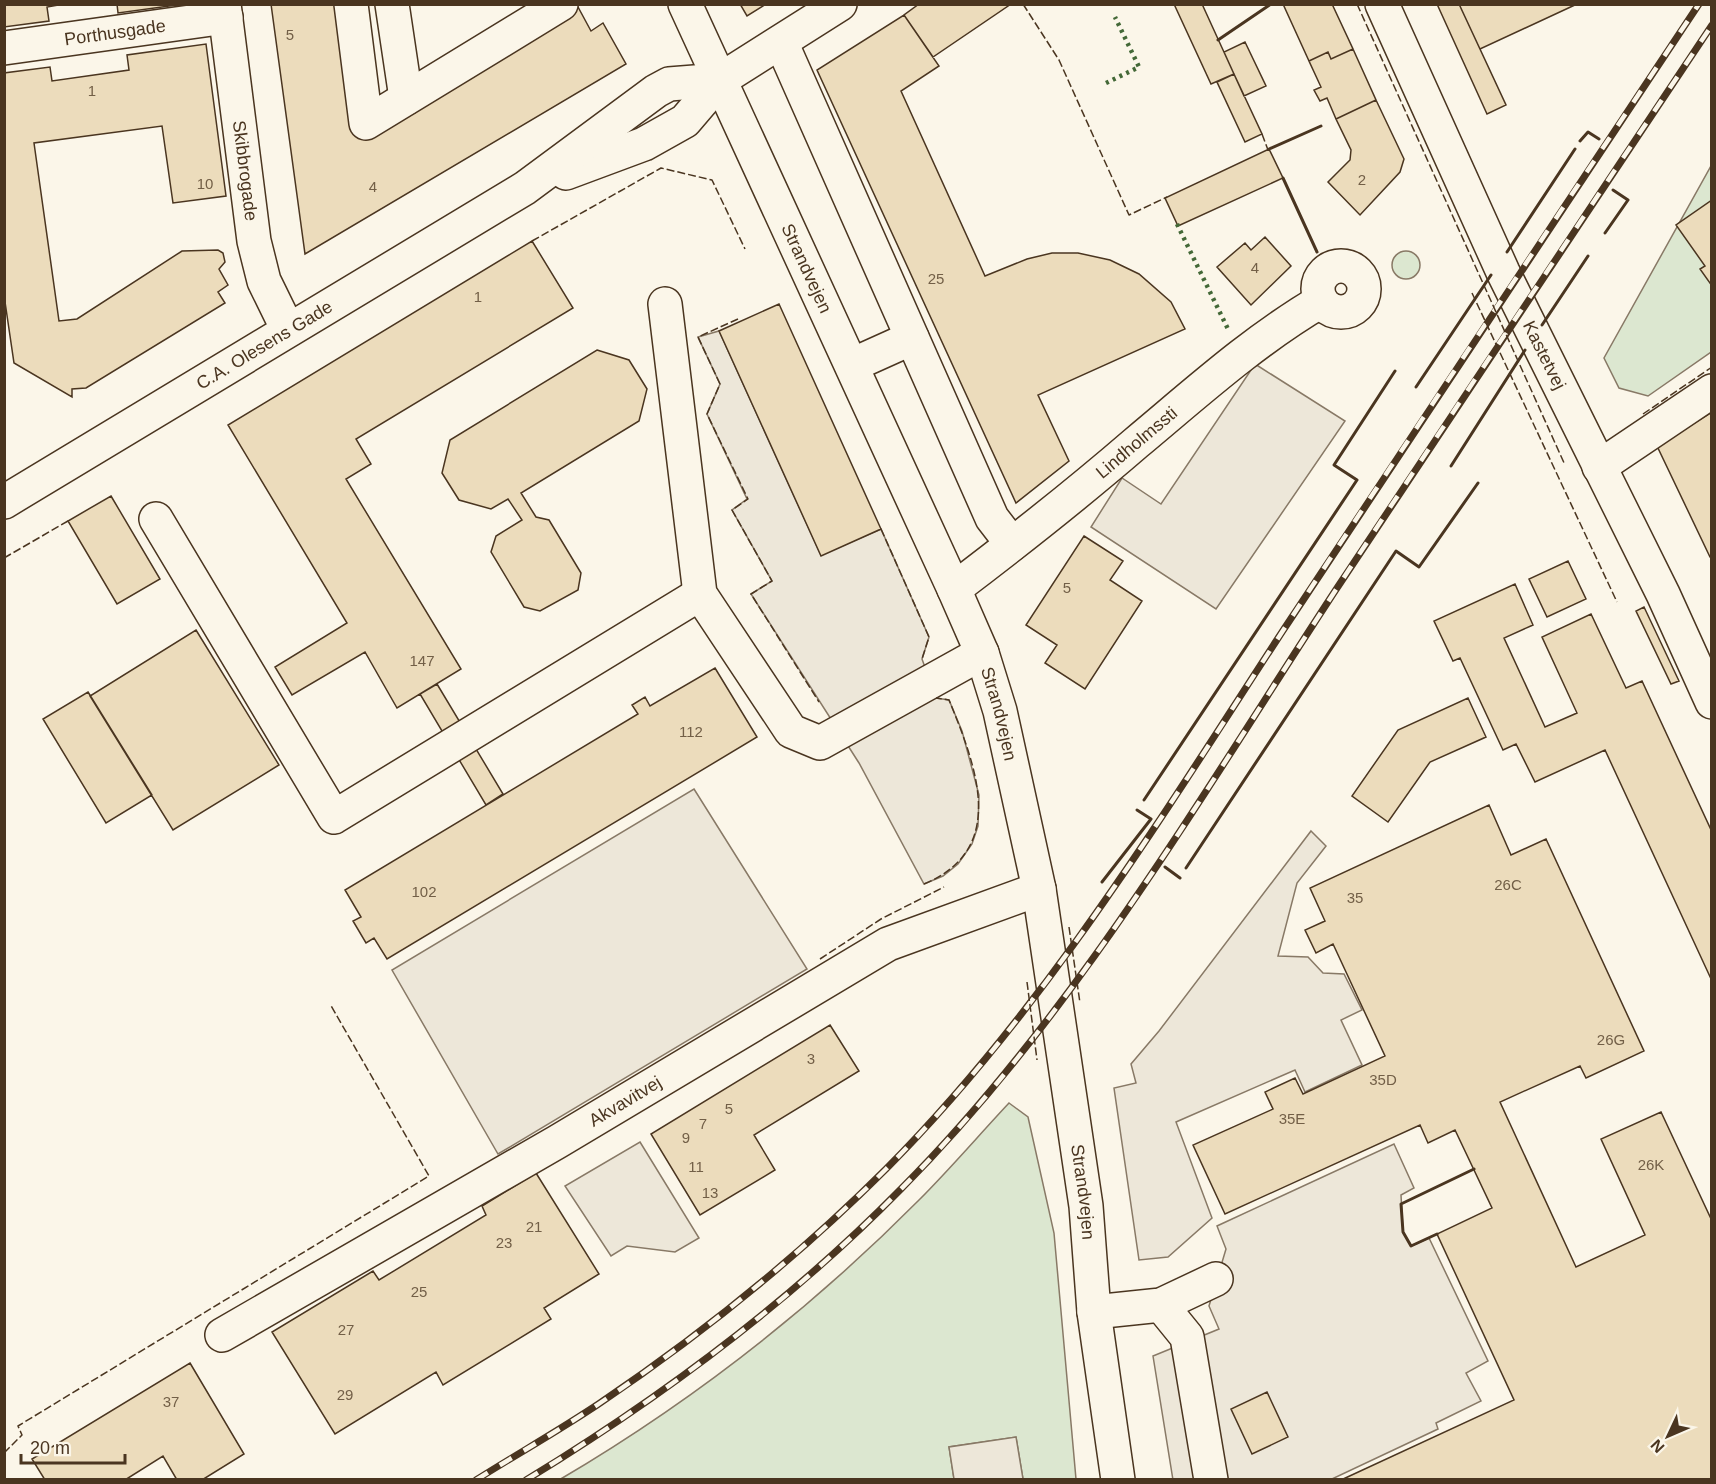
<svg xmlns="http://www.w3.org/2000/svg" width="1716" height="1484" font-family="Arial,sans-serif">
  <rect width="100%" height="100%" fill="#fbf6e9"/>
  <!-- green -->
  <path fill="#dce7d0" stroke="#887966" stroke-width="1.5" d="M1711,166v186l-63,44 -29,-8 -15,-30z
    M1392 265a14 14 0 1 1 28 0a14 14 0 1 1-28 0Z
    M1009,1103l19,14 26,116 22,246h-53l-7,-42 -67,10 5,32 -395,1c131,-77 253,-172 360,-280 31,-31 60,-65 90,-97z"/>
  <!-- parking -->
  <path fill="#ede7d9" stroke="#887966" stroke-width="1.5" d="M719,331l102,224 60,-26 48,108 -7,22 14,39 13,2 13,31 17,64 -1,31 -6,18 -14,20 -15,12 -19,8 -65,-121 -108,-169 21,-13 -40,-71 15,-11 -40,-85 13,-30 -22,-47z
    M1255,364l90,57 -129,188 -125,-82 31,-49 39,26z
    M694,789l113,180 -309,185 -106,-184z
    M1311,831l15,15 -29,37 -19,73 30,1 15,16 21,1 18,36 -21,10 21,45 -57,27 -10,-22 -119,52 36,96 -44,39 -29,3 -25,-172 22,-5 -5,-19 28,-33z
    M640,1142l59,96 -24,14 -48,-6 -16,10 -46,-70z
    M1394,1144l20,44 -13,7 2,37 8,14 18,-8 59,123 -22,12 15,28 -45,22 2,6 -106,50 -159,1 -20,-124 66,-27 -10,-23 17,-57 -9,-23z
    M1016,1437l7,42h-69l-5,-32z"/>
  <!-- building -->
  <path fill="#ecdcbc" stroke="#4a3520" stroke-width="1.5" d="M4,4h60l-17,3 2,14 -45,6z
    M117,4h67l-66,9z
    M271,4h71l18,134 218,-131 13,24 12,-8 23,41 -321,190z
    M740,4h26l-19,12z
    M919,4h92l-78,53 -29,-42z
    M1174,4h28l32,70 -23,10z
    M1283,4h49l21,45 -22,10 -3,-7 -19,9z
    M1437,4h22l47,101 -19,9z
    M1459,4h118l-97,45z
    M904,15l35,51 -38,25 84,185 42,-17 25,-6h26l32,7 29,14 32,28 14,27 -147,66 31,66 -53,42 -199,-433z
    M1245,42l21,44 -22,10 -20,-44z
    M206,44l20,152 -53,7 -11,-77 -128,17 25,178 18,-2 105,-68 36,-1 5,3 2,9 -6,7 9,16 -10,7 7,11 -139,85 -14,1v8l-58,-34 -10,-68v-222l46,-6 2,14 77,-11 -2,-15z
    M1353,49l23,51 -40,19 -9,-21 -7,3 -6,-11 7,-3 -12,-26 19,-9 3,7z
    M1234,74l28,60 -17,8 -28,-60z
    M1376,100l28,59 -4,13 -40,43 -32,-33 22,-22 1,-10 -15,-31z
    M1269,149l14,29 -105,48 -13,-28z
    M1712,200v86l-12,-17 5,-3 -29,-41z
    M1265,237l26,29 -40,39 -34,-38 28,-24 6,7z
    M532,241l41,67 -217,131 15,25 -25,15 115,190 -64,39 -32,-56 -73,43 -17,-28 72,-44 -119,-198z
    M779,304l102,225 -60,27 -102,-225z
    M597,350l32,10 18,29 -8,32 -118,72 15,24 13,3 32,53 -3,17 -38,21 -16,-4 -33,-55 5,-16 26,-16 -14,-21 -17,10 -32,-9 -17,-27 8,-33z
    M1712,412v145h-2l-53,-111z
    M111,496l49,83 -43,25 -49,-83z
    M1084,536l39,25 -13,19 32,21 -57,88 -40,-26 12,-18 -31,-20z
    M1568,561l18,38 -39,18 -18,-38z
    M1515,584l18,41 -29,13 41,89 32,-14 -35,-76 49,-23 35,74 16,-7 70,151v149l-107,-231 -70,32 -19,-38 -13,6 -43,-92 -7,3 -19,-40z
    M1644,607l35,74 -8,3 -35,-73z
    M196,630l83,135 -106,65 -83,-134z
    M715,668l42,69 -370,222 -13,-21 -8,5 -13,-22 8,-4 -16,-27 293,-176 -6,-9 13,-8 5,9z
    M437,684l66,110 -17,11 -66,-111z
    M88,692l64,103 -46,28 -63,-104z
    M1468,698l18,39 -56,25 -42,60 -36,-26 46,-66z
    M1489,805l22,50 35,-16 98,212 -58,27 -6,-12 -80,36 76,165 69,-32 -44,-96 60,-27 51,109v259h-371l173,-80 -77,-166 55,-26 -37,-78 -27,13 -8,-18 -195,89 -32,-69 80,-36 -8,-17 30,-14 8,16 82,-38 -52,-112 -17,9 -11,-23 20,-9 -15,-33z
    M830,1025l29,46 -105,64 21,35 -75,45 -49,-81z
    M536,1173l63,101 -55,34 7,11 -108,66 -7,-13 -101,62 -63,-102 101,-61 6,9 107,-65 -4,-9z
    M190,1363l54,91 -42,26h-25l-14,-24 -38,24h-80l-13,-21z
    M1267,1392l21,45 -36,17 -21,-45z"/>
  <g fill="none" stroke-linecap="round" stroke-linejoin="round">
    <defs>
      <g id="minor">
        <path id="s1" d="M224,4l30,237 10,40 24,49"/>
        <path d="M351,4l15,119 195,-119"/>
        <path d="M392,4l14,94"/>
        <path id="s2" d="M685,4l269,585 28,64 18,58 39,178 47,317 8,106 24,168"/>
        <path id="s3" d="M1382,4l121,268 160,322 49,108"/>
        <path d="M781,42l211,476 20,26"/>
        <path id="s4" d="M4,48l222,-31"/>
        <path d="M566,173l78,-29 41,-23 35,-41 120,-76"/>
        <circle cx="1341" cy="289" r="23"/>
        <path d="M665,304l35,290 91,137 29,12 162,-90"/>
        <path d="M852,365l60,-27"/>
        <path d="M1599,467l113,-76"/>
        <path id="s5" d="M4,502l521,-314 131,-97 13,-7 51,-4"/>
        <path d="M156,519l178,298 366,-223"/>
        <path id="s6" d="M954,589c62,-47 123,-95 182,-146 60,-50 117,-102 185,-142"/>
        <path d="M1161,1305l26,32 24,143"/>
        <path d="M1094,1312l67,-7 55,-26"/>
        <path id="s7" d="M222,1335l335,-193 331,-198 151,-55"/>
      </g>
    </defs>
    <!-- minor casing -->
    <use href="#minor" stroke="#4a3520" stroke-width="36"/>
    <!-- minor -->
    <use href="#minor" stroke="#fbf6e9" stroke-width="33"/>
    <defs>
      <path id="rail" d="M476,1480c41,-26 84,-50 124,-77 102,-69 199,-147 286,-234 159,-160 276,-353 398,-540 137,-209 276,-417 415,-625
        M526,1480c136,-83 263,-177 375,-291 175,-176 301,-395 436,-601 124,-189 250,-376 375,-563"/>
    </defs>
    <!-- rail casing -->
    <use href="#rail" stroke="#4a3520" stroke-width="7"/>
    <!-- rail -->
    <use href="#rail" stroke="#fbf6e9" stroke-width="4.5" stroke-dasharray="14" stroke-linecap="butt"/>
    <!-- hedge -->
    <path stroke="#436837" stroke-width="4.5" stroke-dasharray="3 4.5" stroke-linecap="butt" d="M1106,83l33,-16 -24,-50
      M1177,224l51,105"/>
    <!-- fence -->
    <path stroke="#4a3520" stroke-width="1.5" stroke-dasharray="8 3" stroke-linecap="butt" d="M1023,4l36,56 70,155 38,-18
      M1357,4l208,461
      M1262,134l6,16
      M532,241l129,-73 51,12 33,69
      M1472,293l145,309
      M738,319l-40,18 22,47 -13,30 41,85 -16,11 40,71 -21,13 68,108
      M1643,414l69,-47
      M881,529l48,108 -7,22
      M4,558l64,-37
      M924,884c85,-35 52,-118 25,-184l-13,-2
      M1069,927l11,76
      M820,959l61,-40 63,-32
      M1027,982l10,78
      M4,1453l18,-18 -4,-9 411,-250 -99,-172"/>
    <!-- wall -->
    <path stroke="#4a3520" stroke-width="3" d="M1218,40l53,-36
      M1580,141l8,-9 11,7
      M1269,149l52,-23
      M1283,178l34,74
      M1605,233l23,-33 -15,-10
      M1507,252l68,-103
      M1542,325l46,-69
      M1416,387l75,-112
      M1451,466l74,-116
      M1144,800l213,-320 -23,-15 61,-94
      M1165,867l15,11
      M1186,868l210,-317 23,16 59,-84
      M1102,882l49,-63 -14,-9
      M1437,1234l-26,12 -8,-14 -2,-28 73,-35"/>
  </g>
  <g text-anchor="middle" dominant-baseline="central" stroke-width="4.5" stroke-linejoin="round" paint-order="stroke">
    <!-- number labels -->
    <g font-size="15" fill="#725f47">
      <text x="290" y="34">5</text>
      <text x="92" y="90">1</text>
      <text x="1362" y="179">2</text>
      <text x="205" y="183">10</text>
      <text x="373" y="186">4</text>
      <text x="1255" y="267">4</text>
      <text x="936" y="278">25</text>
      <text x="478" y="296">1</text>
      <text x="1067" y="587">5</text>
      <text x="422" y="660">147</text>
      <text x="691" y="731">112</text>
      <text x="1508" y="884">26C</text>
      <text x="424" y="891">102</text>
      <text x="1355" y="897">35</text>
      <text x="1611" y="1039">26G</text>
      <text x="811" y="1058">3</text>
      <text x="1383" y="1079">35D</text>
      <text x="729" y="1108">5</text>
      <text x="1292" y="1118">35E</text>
      <text x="703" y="1123">7</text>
      <text x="686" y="1137">9</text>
      <text x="1651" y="1164">26K</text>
      <text x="696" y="1166">11</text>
      <text x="710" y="1192">13</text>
      <text x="534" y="1226">21</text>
      <text x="504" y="1242">23</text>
      <text x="419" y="1291">25</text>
      <text x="346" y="1329">27</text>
      <text x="345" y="1394">29</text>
      <text x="171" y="1401">37</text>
    </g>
    <!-- street labels -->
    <g font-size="18" fill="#4a3520" stroke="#fbf6e9">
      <text stroke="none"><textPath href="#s4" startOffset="112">Porthusgade</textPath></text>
      <text stroke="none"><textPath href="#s1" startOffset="168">Skibbrogade</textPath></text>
      <text stroke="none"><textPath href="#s2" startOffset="291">Strandvejen</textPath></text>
      <text stroke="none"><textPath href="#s5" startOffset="304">C.A. Olesens Gade</textPath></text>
      <text stroke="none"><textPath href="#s3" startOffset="387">Kastetvej</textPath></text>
      <text stroke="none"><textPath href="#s6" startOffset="234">Lindholmssti</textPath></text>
      <text stroke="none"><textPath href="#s2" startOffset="777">Strandvejen</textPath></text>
      <text stroke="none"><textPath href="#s7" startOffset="466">Akvavitvej</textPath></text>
      <text stroke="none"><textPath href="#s2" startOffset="1263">Strandvejen</textPath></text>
    </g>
  </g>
  <!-- border -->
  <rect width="1716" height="1484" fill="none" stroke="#4a3520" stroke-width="12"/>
  <!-- north arrow -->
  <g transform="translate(1668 1436) rotate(226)" stroke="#fbf6e9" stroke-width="4.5" paint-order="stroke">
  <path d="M0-4.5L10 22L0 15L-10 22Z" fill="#4a3520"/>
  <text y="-9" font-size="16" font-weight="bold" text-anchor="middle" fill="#4a3520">N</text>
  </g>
  <!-- scale -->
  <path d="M21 1454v9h104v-9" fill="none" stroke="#4a3520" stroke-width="3"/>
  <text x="30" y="1454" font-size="18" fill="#4a3520" stroke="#fbf6e9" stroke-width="4.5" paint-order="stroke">20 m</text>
</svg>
